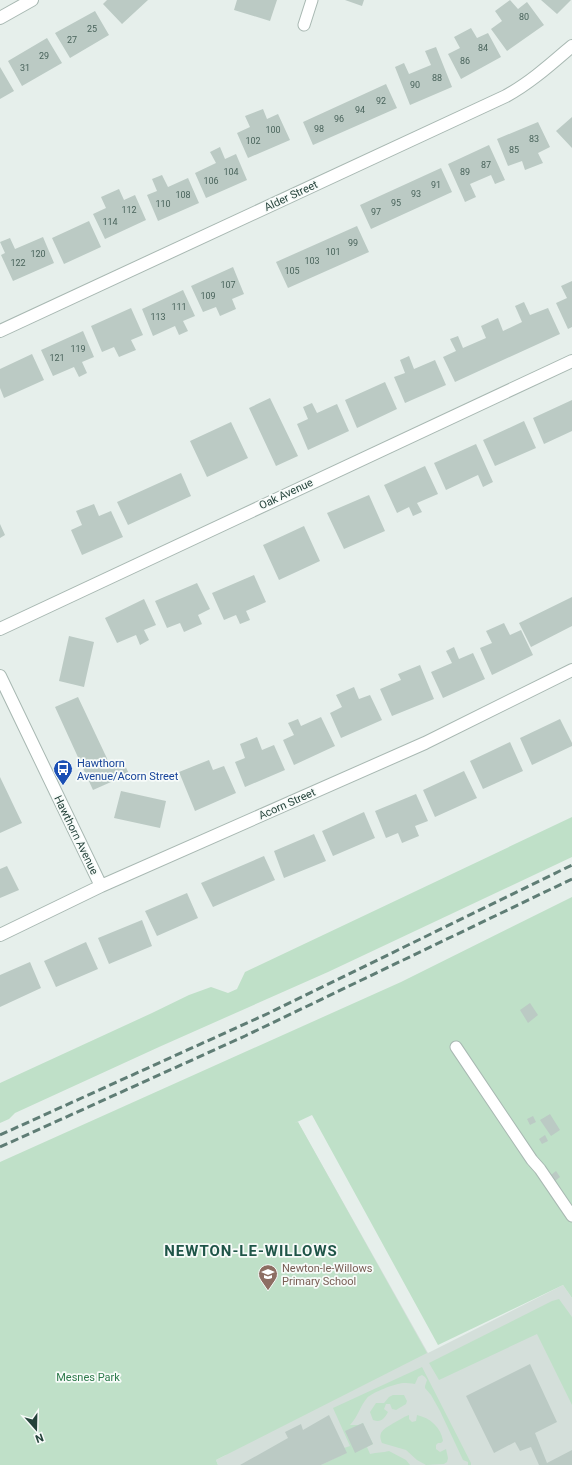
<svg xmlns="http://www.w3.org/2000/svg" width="572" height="1465" font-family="Roboto,sans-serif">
  <rect width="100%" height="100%" fill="#e6efeb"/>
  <!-- built -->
  <path fill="#d4dfda" d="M298,1122l130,231 135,-68 9,13v167h-354l-2,-5 10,-5 66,-332z"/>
  <!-- green -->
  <path fill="#bfe0c8" d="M572,817v40l-244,115 -169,75 -144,66 -6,6 -9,4v-40l152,-70 37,-18 22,-8 17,6 9,-4 8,-17z
    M572,897v401l-9,-13 -125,60 -126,-230 -17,8 3,-1 129,231 -211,107 2,5h-218v-303l401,-180z
    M559,1299l13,18v88l-35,-71 -98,46 -10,-17 123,-62z
    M422,1367l49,96v2h-3v-3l-5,-2 -23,-49 -9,-16 -6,-7v-2l2,-6 -2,-3 -3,-2 -4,2 -3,7c-4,-1 -8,-1 -12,-1 -9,1 -30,9 -36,15 -7,8 -9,19 -17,27h8l5,-2 10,21 -6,3 3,7c7,-2 13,-1 19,-3l17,9 4,5h-89l25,-12 -2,-5 6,-2 -17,-38z
    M393,1395h11l3,6 -1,3 -10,6 -4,-1 -2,-5h-4l-2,5 4,3c-4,7 -7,11 -15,8l-3,-8 6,-9h8l5,-6z
    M409,1415v4l3,3 4,-1 1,-6c13,3 24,12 26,26l-2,2h-3l-2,2v4l4,3 6,-3 2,9 -1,4 -3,2 -18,1 -9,-5 -11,-10 -24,-7c-5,-11 2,-14 10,-19 6,-3 11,-7 17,-9z"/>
  <!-- building -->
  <path fill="#bbcac4" d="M107,0h41l-26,24 -19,-20z
    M237,0h40l-7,21 -36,-11z
    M345,0h19l-2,6z
    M510,0l8,9 9,-7 17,23 -37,26 -16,-22 11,-8 -7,-10z
    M541,0h30l-14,14z
    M95,11l14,24 -39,23 -15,-25z
    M471,28l6,10 11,-5 13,24 -40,22 -13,-25 12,-6 -6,-11z
    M47,38l15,25 -40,23 -14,-25z
    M436,47l16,40 -42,18 -15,-38 9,-4 5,11 22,-9 -6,-14z
    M0,67l14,24 -14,8z
    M386,84l11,24 -84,37 -10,-23z
    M263,109l4,10 11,-5 12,26 -42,18 -11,-25 13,-6 -5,-11z
    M572,117v31l-16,-17z
    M538,122l12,25 -12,6 5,10 -18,7 -3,-9 -14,5 -11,-27z
    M489,145l16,35 -10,4 -4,-9 -21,9 6,13 -11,5 -17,-38z
    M220,147l5,12 11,-5 11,26 -41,18 -11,-25 21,-10 -6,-11z
    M441,168l11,24 -81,37 -11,-24z
    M162,175l6,12 20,-9 11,25 -41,18 -11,-26 10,-4 -5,-12z
    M119,189l5,11 11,-5 11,25 -41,19 -12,-25 13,-6 -5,-11z
    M89,221l12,26 -37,17 -12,-26z
    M357,226l12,26 -81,36 -12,-26z
    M43,237l11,26 -41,18 -12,-26 4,-2 -5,-11 10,-4 5,11z
    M233,267l11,27 -12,5 4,10 -16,7 -4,-9 -13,5 -12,-26z
    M572,281v46l-4,2 -12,-26 11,-5 -6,-12z
    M183,290l12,26 -12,5 5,10 -9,4 -4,-9 -22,10 -11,-27z
    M524,302l6,13 18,-7 12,26 -105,48 -12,-25 13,-6 -6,-12 8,-3 5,12 23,-10 -5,-12 17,-8 5,13 19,-9 -7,-16z
    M131,308l12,27 -12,5 5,10 -17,7 -5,-10 -12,5 -11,-26z
    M83,331l11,26 -12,5 5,11 -8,4 -5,-10 -21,9 -12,-26z
    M32,354l12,26 -40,18 -4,-10v-19z
    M409,356l5,13 21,-9 11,25 -41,18 -11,-26 11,-4 -5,-13z
    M385,382l12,27 -40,19 -12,-28z
    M270,398l28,58 -22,10 -27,-58z
    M572,400v31l-28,13 -11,-26z
    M312,403l5,10 20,-9 12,27 -41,19 -11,-26 11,-5 -5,-12z
    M524,421l12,27 -41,18 -12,-26z
    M231,422l17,36 -41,19 -17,-36z
    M476,444l17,38 -10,5 -5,-12 -32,15 -12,-27z
    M425,466l13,28 -21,9 5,9 -9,4 -4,-9 -12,6 -13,-28z
    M181,473l10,23 -63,29 -11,-23z
    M369,495l16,36 -41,18 -17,-36z
    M94,504l5,12 12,-5 12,26 -41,18 -11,-25 11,-5 -6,-14z
    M0,524l5,11 -5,3z
    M304,526l16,35 -41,19 -16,-35z
    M254,575l12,27 -20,9 4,9 -10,4 -4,-9 -12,5 -12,-27z
    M197,583l13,26 -12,6 4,9 -18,8 -4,-9 -13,5 -12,-27z
    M572,597v29l-41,21 -12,-24z
    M144,599l12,26 -12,5 5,10 -9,5 -4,-10 -19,8 -12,-25z
    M504,623l6,12 11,-5 12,25 -41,20 -12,-27 12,-5 -6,-12z
    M69,636l25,6 -10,45 -25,-6z
    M454,647l5,12 14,-6 12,26 -42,19 -12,-26 21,-9 -6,-12z
    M420,665l14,34 -42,17 -12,-27 21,-9 -3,-6z
    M354,687l5,12 11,-4 12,25 -41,18 -11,-25 12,-6 -6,-12z
    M78,697l34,72 12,-6 5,11 -36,16 -38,-83z
    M321,717l14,29 -41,19 -11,-25 11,-5 -6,-12 10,-4 3,7z
    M560,719l12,24v3l-40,19 -12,-27z
    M257,737l5,13 12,-5 11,25 -40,17 -10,-25 10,-4 -5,-14z
    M510,742l13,29 -40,18 -13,-28z
    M209,760l4,10 11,-4 12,27 -41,18 -16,-39z
    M464,771l13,27 -42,19 -12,-27z
    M0,777l22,46 -22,10z
    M121,791l45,10 -6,27 -46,-10z
    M416,794l12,27 -13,5 4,10 -17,7 -4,-10 -12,5 -11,-27z
    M364,812l11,26 -42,18 -11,-25z
    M314,834l12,27 -42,17 -10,-27z
    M264,856l11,24 -62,27 -12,-24z
    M7,866l12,24 -19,8v-29z
    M187,893l11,25 -41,18 -12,-25z
    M142,920l10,26 -43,18 -11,-26z
    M86,942l12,27 -42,18 -12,-26z
    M30,962l11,26 -41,19v-32z
    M530,1003l8,12 -10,8 -8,-13z
    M550,1114l10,16 -9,6 -11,-16z
    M533,1116l3,6 -6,3 -3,-6z
    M545,1135l3,6 -6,3 -3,-5z
    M556,1171l4,6 -5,4 -4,-6z
    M530,1364l27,58 -22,11 12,30 25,-13v15h-33l-8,-18 -11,4 -5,-9 -21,11 -28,-57z
    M329,1415l18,38 -26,12h-81l48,-27 -3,-6 16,-8 2,6z
    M363,1423l10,21 -18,9 -10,-22z"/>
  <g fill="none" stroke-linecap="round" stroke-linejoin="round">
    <defs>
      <path id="service" d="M304,25l8,-25
        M456,1047l76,113 8,9 32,47"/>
      <path id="minor" d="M0,18l32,-18
        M0,331l506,-235c24,-13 45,-32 66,-50
        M0,629l572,-268
        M0,676l101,210
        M0,935l101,-49 324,-143 147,-73"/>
    </defs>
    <!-- service casing -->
    <use href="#service" stroke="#a8b8b2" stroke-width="13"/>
    <!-- minor casing -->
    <use href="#minor" stroke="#a8b8b2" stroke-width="14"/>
    <!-- service -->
    <use href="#service" stroke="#fff" stroke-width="11"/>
    <!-- minor -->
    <use href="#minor" stroke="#fff" stroke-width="12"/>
    <!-- rail -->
    <path stroke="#5f7d75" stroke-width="3" stroke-dasharray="8 4" stroke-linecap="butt" d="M0,1135l269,-122 303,-148
      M0,1147l245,-111 327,-157"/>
  </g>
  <!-- icons -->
  <defs>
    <symbol id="bus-pin" viewBox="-11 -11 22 30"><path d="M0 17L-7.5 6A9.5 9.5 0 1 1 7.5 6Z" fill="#1a4fb4" stroke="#f7fbf9"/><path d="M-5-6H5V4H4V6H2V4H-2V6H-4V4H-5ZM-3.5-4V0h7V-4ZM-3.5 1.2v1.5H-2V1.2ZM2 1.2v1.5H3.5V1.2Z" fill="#fff"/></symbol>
    <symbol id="school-pin" viewBox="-11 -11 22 30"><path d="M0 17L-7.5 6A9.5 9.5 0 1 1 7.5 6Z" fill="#8d6e63" stroke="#f7fbf9"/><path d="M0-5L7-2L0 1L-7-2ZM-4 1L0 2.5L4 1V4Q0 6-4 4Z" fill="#fff"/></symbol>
  </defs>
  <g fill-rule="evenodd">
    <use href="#bus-pin" x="52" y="758" width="22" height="30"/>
    <use href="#school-pin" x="257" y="1263" width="22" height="30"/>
  </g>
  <g text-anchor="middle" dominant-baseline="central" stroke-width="3.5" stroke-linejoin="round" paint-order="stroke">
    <!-- number labels -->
    <g font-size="9" fill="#4a645c">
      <text x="524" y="17">80</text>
      <text x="92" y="29">25</text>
      <text x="72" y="40">27</text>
      <text x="483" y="48">84</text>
      <text x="44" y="56">29</text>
      <text x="465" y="61">86</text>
      <text x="25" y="68">31</text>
      <text x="437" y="78">88</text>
      <text x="415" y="85">90</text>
      <text x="381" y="101">92</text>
      <text x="360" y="110">94</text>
      <text x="339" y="119">96</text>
      <text x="319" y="129">98</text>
      <text x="273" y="130">100</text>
      <text x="534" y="139">83</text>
      <text x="253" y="141">102</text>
      <text x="514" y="150">85</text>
      <text x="486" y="165">87</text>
      <text x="231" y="172">104</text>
      <text x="465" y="172">89</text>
      <text x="211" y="181">106</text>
      <text x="436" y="185">91</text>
      <text x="416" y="194">93</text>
      <text x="183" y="195">108</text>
      <text x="396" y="203">95</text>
      <text x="163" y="204">110</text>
      <text x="129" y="210">112</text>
      <text x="376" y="212">97</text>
      <text x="110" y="222">114</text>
      <text x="353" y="243">99</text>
      <text x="333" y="252">101</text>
      <text x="38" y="254">120</text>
      <text x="312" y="261">103</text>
      <text x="18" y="263">122</text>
      <text x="292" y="271">105</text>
      <text x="228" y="285">107</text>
      <text x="208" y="296">109</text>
      <text x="179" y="307">111</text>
      <text x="158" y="317">113</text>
      <text x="78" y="349">119</text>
      <text x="57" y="358">121</text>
    </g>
    <!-- street labels -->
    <g font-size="11" fill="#24423a" stroke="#f7fbf9">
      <text transform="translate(291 196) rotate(-25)">Alder Street</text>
      <text transform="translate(286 494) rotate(-25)">Oak Avenue</text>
      <text transform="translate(287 804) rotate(-24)">Acorn Street</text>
      <text transform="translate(76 835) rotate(64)">Hawthorn Avenue</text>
    </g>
    <!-- transit labels -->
    <g font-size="11" fill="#164399" stroke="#f7fbf9" text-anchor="start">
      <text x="77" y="763">Hawthorn<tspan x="77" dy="13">Avenue/Acorn Street</tspan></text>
    </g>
    <!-- education labels -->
    <g font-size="11" fill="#785e54" stroke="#f7fbf9" text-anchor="start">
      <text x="282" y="1268">Newton-le-Willows<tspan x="282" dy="13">Primary School</tspan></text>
    </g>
    <!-- park labels -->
    <g font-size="11" fill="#2d7a4b" stroke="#f7fbf9">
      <text x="88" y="1377">Mesnes Park</text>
    </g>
    <!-- district labels -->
    <g font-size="15" font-weight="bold" letter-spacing="1" fill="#1f5548" stroke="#f7fbf9">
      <text x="251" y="1251">NEWTON-LE-WILLOWS</text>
    </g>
  </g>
  <!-- north arrow -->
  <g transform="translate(36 1429) rotate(160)" stroke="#f7fbf9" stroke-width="3" paint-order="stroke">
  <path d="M0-3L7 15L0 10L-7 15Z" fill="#24423a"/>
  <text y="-6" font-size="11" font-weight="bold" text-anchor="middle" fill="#24423a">N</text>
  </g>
</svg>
